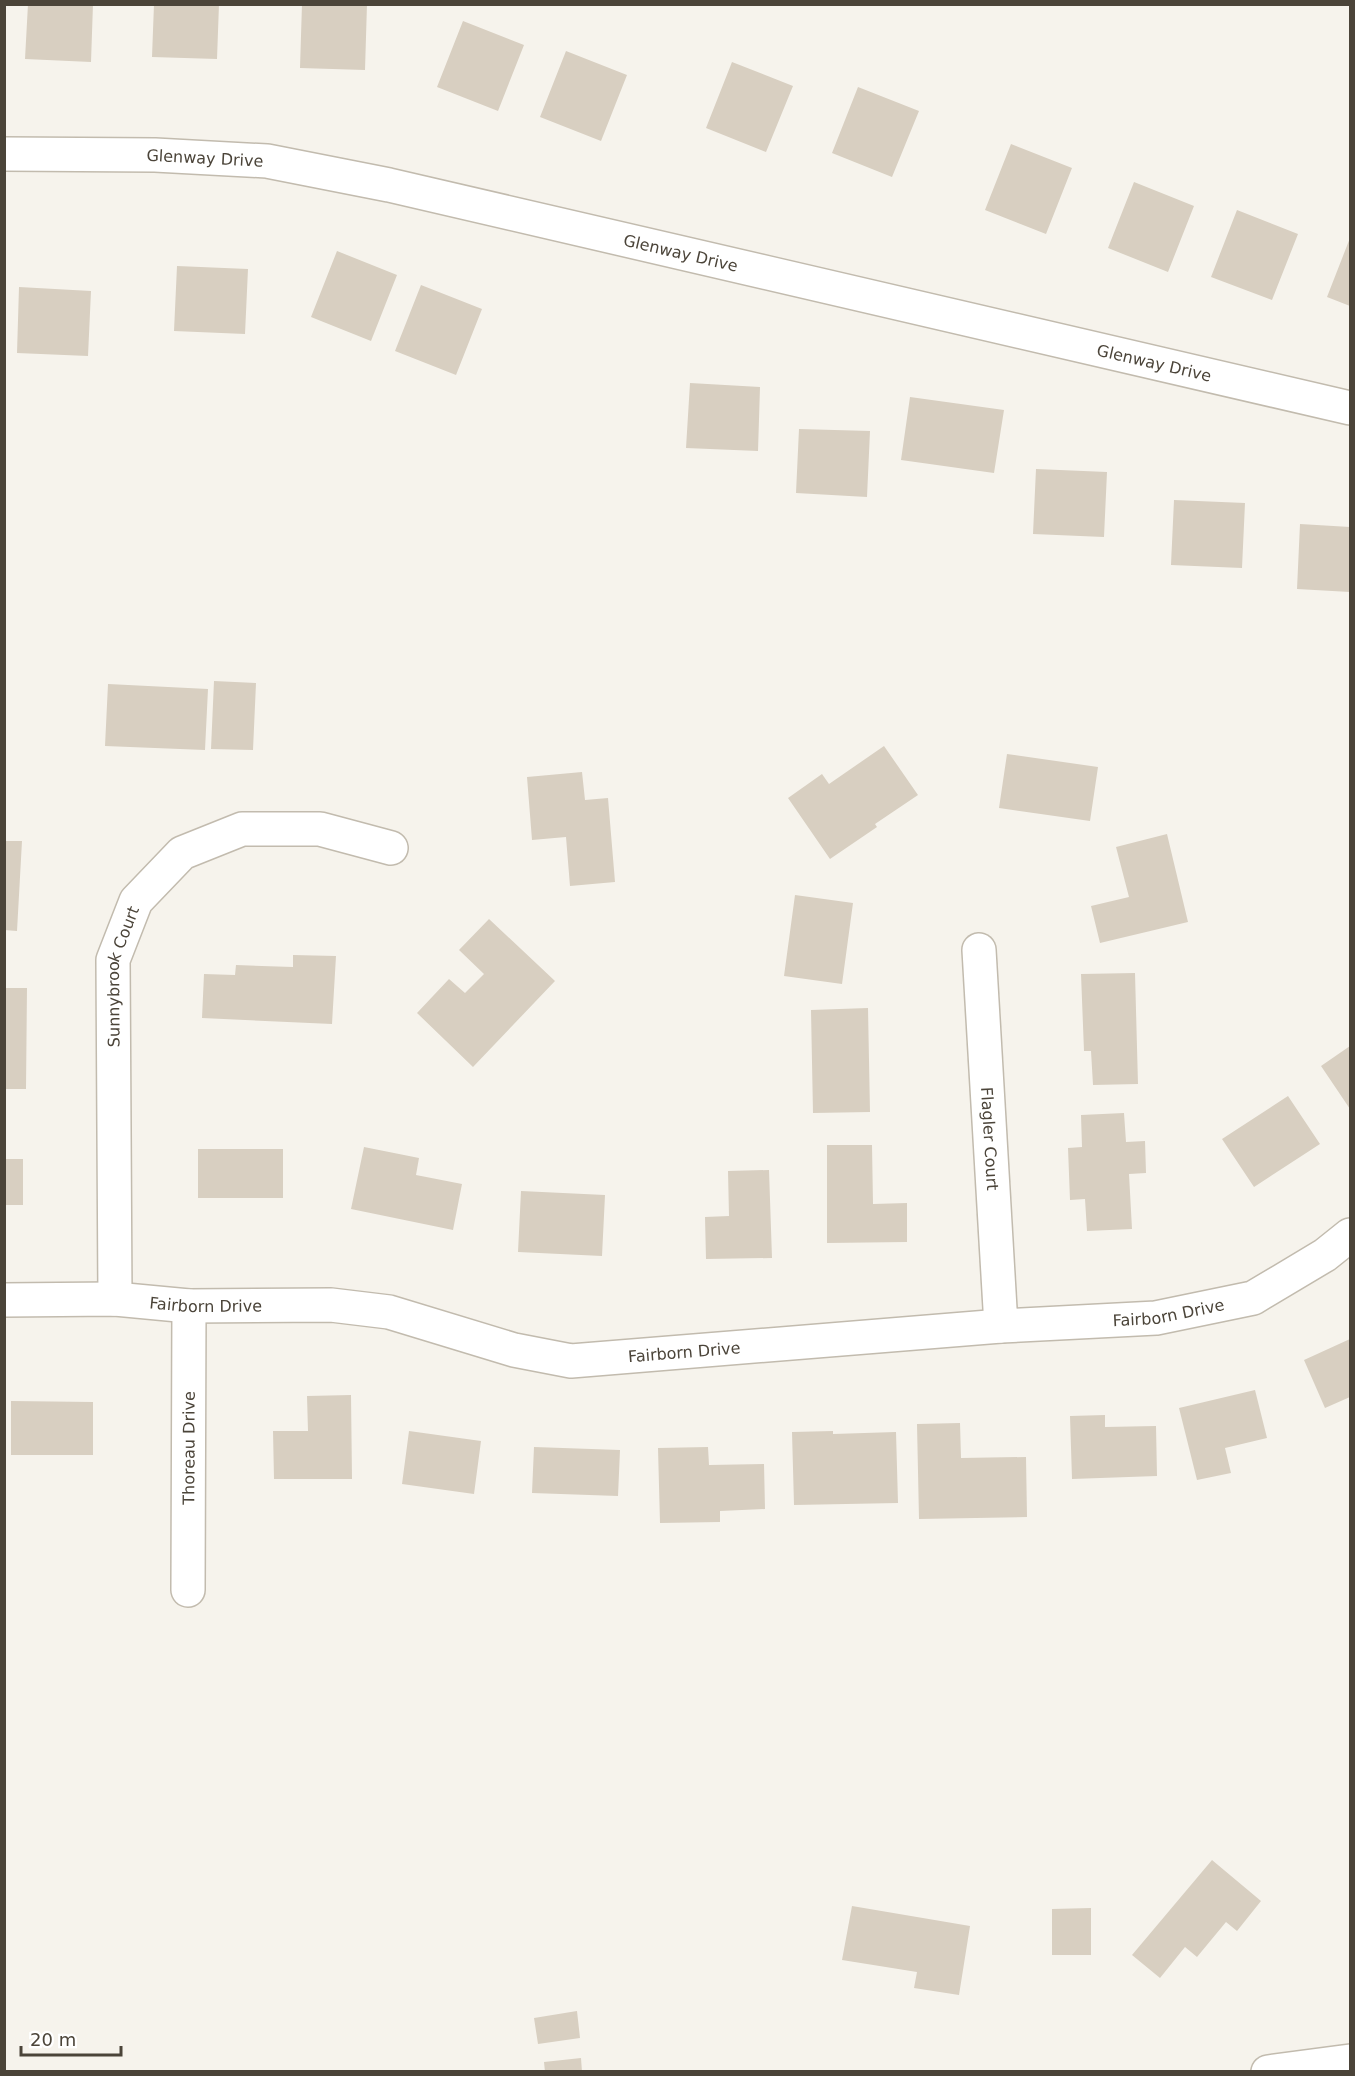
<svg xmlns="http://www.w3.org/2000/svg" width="1355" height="2076" font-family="'DejaVu Sans',sans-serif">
  <rect width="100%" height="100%" fill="#f6f3ec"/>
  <!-- building -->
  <path fill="#d8cfc1" d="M28,4h65l-2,58 -66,-3z
    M154,4h65l-2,55 -65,-2z
    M302,4h65l-2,66 -65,-2z
    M463,21l61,24 -26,66 -61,-24z
    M566,51l61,24 -26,66 -61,-24z
    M732,62l61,24 -27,66 -60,-24z
    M858,87l61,24 -27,66 -60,-24z
    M1011,144l61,24 -26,66 -61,-24z
    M1134,182l60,24 -26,66 -60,-24z
    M1237,210l61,24 -26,66 -61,-23z
    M1350,238v68l-23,-9z
    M337,251l60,24 -26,66 -60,-24z
    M177,266l71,3 -3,65 -71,-3z
    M421,285l61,24 -26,66 -61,-24z
    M19,287l72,4 -3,65 -71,-3z
    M690,383l70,4 -2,64 -72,-3z
    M910,397l94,13 -10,63 -93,-13z
    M799,429l71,2 -3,66 -71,-4z
    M1036,469l71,3 -3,65 -71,-3z
    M1174,500l71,3 -3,65 -71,-3z
    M1300,524l50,3v65l-53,-3z
    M214,681l42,2 -3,67 -42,-1z
    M108,684l100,5 -3,61 -100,-4z
    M884,746l34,49 -43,29 2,3 -47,32 -42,-61 34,-24 7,10z
    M1007,754l91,13 -8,54 -91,-13z
    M582,772l3,28 23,-2 7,84 -45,4 -4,-49 -34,3 -5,-63z
    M1167,834l21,88 -88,21 -9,-37 38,-9 -13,-50z
    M4,841h18l-5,90 -13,-1z
    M795,895l58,8 -11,81 -58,-8z
    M489,919l66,62 -82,86 -56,-54 32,-34 16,14 19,-19 -25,-24z
    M293,955l43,1 -4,68 -130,-6 2,-44 31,1 1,-10 57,2z
    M1135,973l3,111 -45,1 -2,-34h-7l-3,-77z
    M4,988h23l-1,101h-22z
    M868,1008l2,104 -57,1 -2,-103z
    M1350,1046v63l-29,-43z
    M1288,1096l32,48 -66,43 -32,-48z
    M1124,1113l2,29 19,-1 1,32 -17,1 3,55 -45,2 -2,-32 -15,1 -2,-52 14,-1 -1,-32z
    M827,1145h45l1,59 34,-1v39l-80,1z
    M364,1147l55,11 -3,17 46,9 -9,46 -102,-21z
    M198,1149h85v49h-85z
    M4,1159h19v46h-19z
    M769,1170l3,88 -66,1 -1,-42 24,-1 -1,-45z
    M521,1191l84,4 -3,61 -84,-4z
    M1350,1339v58l-25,11 -21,-48z
    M1255,1390l12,48 -42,10 6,25 -34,7 -18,-72z
    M351,1395l1,84h-78l-1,-48h35l-1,-35z
    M11,1401l82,1v53h-82z
    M1105,1415v12l51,-1 1,50 -85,3 -2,-63z
    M960,1423l1,35 65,-1 1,60 -108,2 -2,-95z
    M409,1431l72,10 -7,53 -72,-10z
    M833,1431v3l63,-2 2,71 -104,2 -2,-73z
    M534,1447l86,3 -2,46 -86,-3z
    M708,1447l1,18 55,-1 1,45 -45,2v11l-60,1 -2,-75z
    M1212,1860l49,41 -24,30 -11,-9 -29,35 -12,-10 -25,31 -28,-23z
    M852,1906l118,20 -11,69 -45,-7 3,-16 -75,-12z
    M1091,1908v47h-39v-46z
    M577,2011l3,27 -42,6 -4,-26z
    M581,2058l1,14h-37l-1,-10z"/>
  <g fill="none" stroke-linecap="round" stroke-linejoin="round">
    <defs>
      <g id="minor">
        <path id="s1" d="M4,154l151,1 112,6 122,24 961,223"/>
        <path id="s2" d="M979,950l22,376"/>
        <path id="s3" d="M115,1299l-2,-339 23,-59 46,-48 60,-24h78l71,19"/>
        <path id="s4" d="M4,1300l111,-1 74,7 142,-1 58,7 125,38 57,11 430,-35 155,-8 97,-20 72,-43 25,-20"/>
        <path id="s5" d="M188,1590l1,-284"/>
        <path d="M1268,2072l82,-11"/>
      </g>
    </defs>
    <!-- minor casing -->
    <use href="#minor" stroke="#c2bbae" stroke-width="36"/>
    <!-- minor -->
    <use href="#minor" stroke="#fff" stroke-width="33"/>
  </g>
  <g text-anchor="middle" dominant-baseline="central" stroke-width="5" stroke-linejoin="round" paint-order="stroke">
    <!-- street labels -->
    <g font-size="16" fill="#4b4439" stroke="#fff">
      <text stroke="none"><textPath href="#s1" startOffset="201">Glenway Drive</textPath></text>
      <text stroke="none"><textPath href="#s1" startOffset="687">Glenway Drive</textPath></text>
      <text stroke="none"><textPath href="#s1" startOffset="1173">Glenway Drive</textPath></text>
      <text stroke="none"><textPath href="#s3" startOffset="324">Sunnybrook Court</textPath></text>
      <text stroke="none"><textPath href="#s2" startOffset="189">Flagler Court</textPath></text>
      <text stroke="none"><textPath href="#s4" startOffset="202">Fairborn Drive</textPath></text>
      <text stroke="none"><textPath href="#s4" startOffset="1174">Fairborn Drive</textPath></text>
      <text stroke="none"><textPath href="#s4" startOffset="688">Fairborn Drive</textPath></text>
      <text stroke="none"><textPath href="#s5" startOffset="142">Thoreau Drive</textPath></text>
    </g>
  </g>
  <!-- border -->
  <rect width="1355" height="2076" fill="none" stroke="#4b4439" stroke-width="12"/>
  <!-- scale -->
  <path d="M21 2046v9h100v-9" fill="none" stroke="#4b4439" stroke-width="3"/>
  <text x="30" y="2046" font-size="18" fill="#4b4439" stroke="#ffffff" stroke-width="4.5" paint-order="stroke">20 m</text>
</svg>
